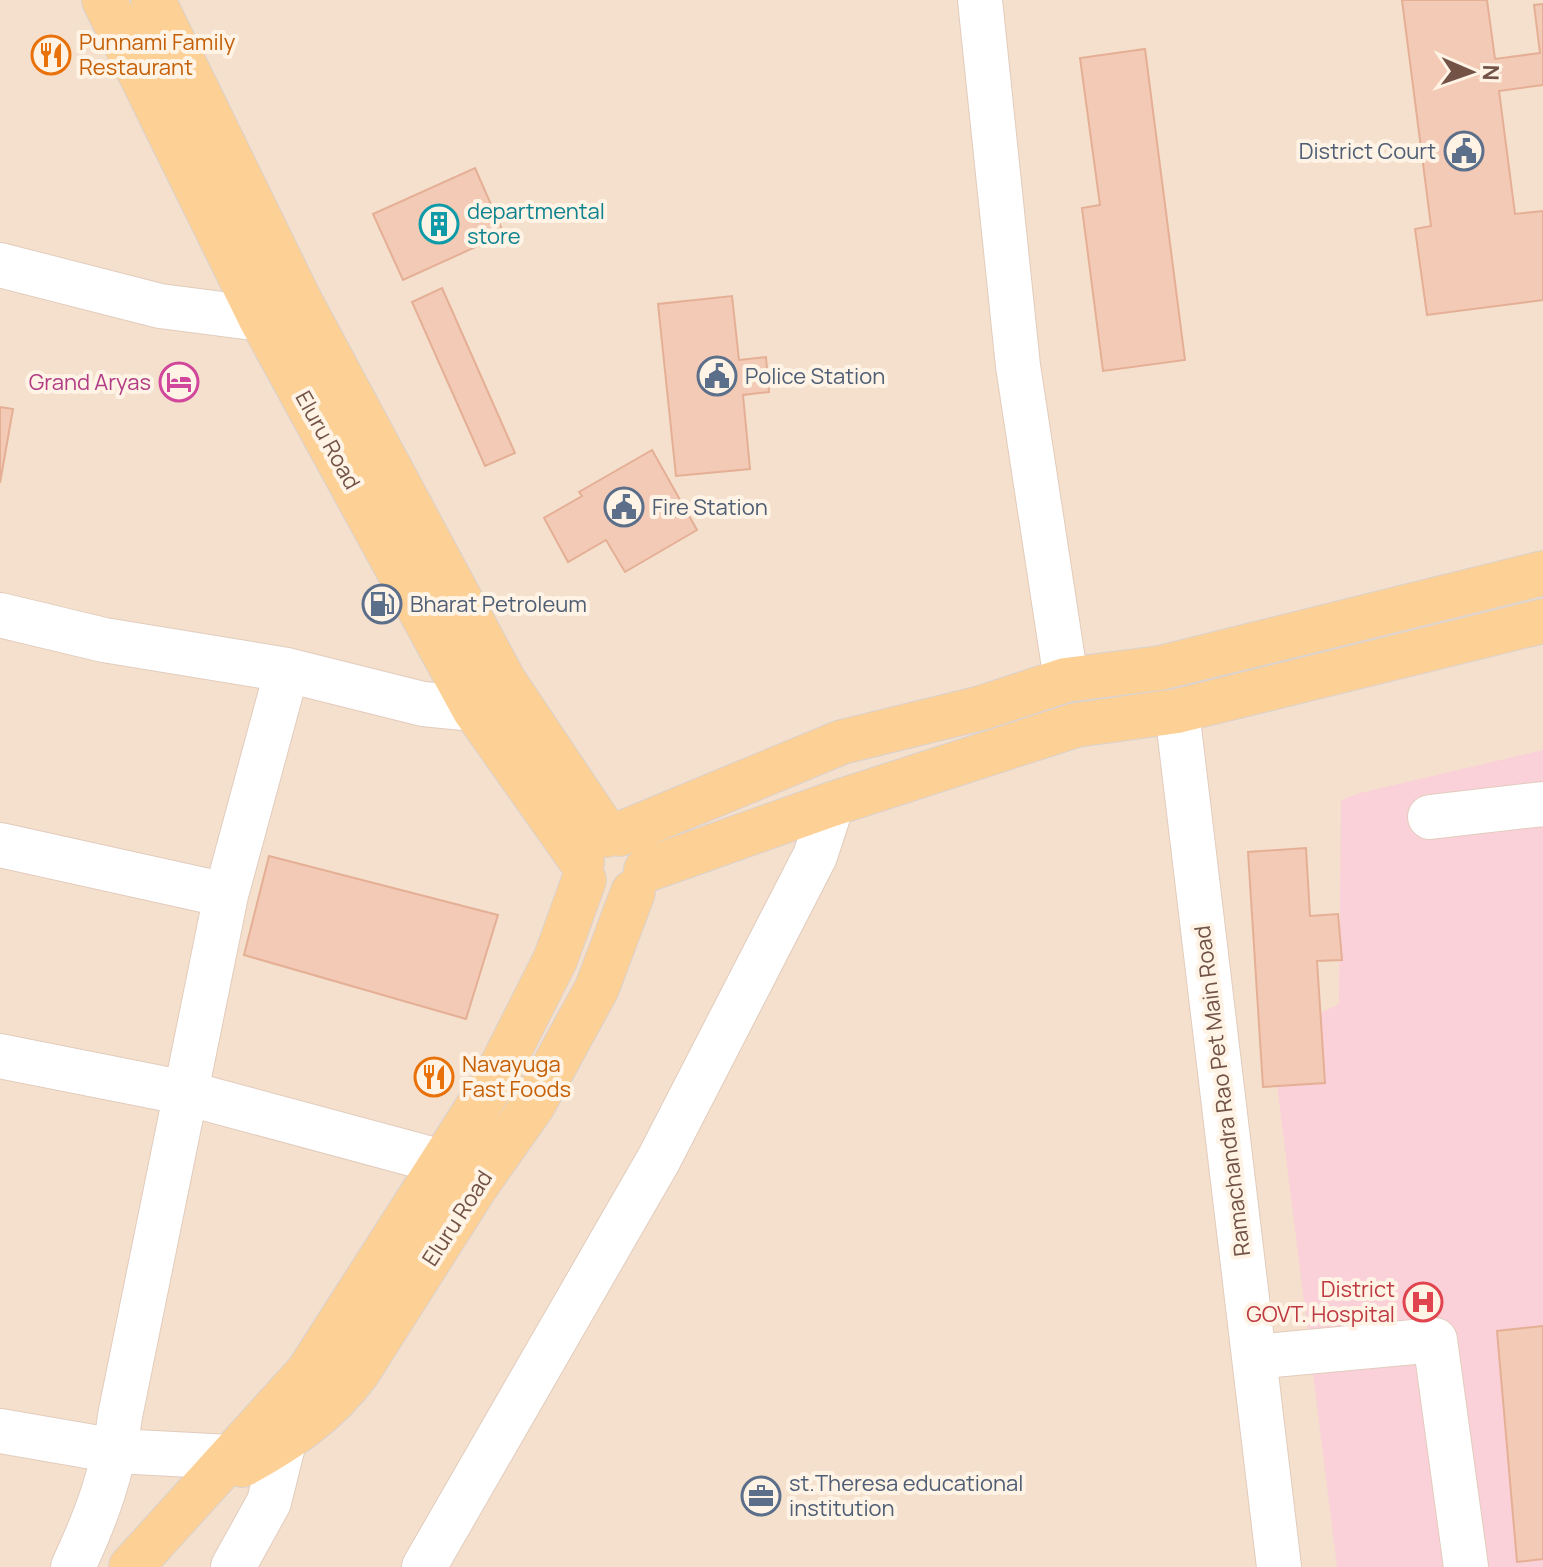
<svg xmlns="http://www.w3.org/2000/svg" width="1543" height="1567" font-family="Manrope,sans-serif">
  <rect width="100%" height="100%" fill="#fcefde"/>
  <!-- residential -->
  <path fill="#f4e0cd" d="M0,0h1543v1567h-1543z"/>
  <!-- medical -->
  <path fill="#fad1d9" d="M1543,750v817h-206l-66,-530 68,-33 2,-204 19,-7z"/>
  <!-- building -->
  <path fill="#f2cab5" stroke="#e5af96" stroke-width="2" d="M1402,0h85l8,59 45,-6 -6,-48 9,-1v81l-44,6 16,123 28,-3v89l-116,15 -12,-86 16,-3z
    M1145,49l40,311 -82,11 -21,-163 18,-3 -20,-147z
    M475,168l29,66 -101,46 -30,-66z
    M442,288l73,165 -30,13 -73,-164z
    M732,296l7,64 27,-3 3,35 -26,3 7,74 -74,7 -18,-172z
    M0,407l13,2 -13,74z
    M652,450l45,80 -72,42 -19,-32 -38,22 -24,-44 38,-22 -3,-4z
    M1306,848l4,68 28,-2 4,46 -25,1 8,122 -62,4 -15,-235z
    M269,856l229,59 -32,104 -222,-64z
    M1543,1326v233l-26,3 -20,-231z"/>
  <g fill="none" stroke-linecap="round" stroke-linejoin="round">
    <defs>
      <path id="minor" d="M980,0l38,366 48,314
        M0,265l160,41 101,13 30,-14
        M0,615l104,25 183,30 136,34 51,5
        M1177,711l102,856
        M1430,817l113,-13
        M0,845l226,50
        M0,1056l186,37 256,69
        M1254,1357l181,-17 31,227
        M0,1431l116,20 114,6
        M73,1567c23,-49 41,-97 47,-151l106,-521 61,-225
        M233,1567l36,-65 15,-60
        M424,1567l235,-408 156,-303 17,-52"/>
      <path id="major" d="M104,0l157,319 213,390 108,153
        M153,0l147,301 204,380 103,154
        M620,834l222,-92 139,-34 85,-28 94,-12 383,-95
        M646,870l186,-66 244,-79 101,-14 366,-90
        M242,1465c46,-25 85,-51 116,-93l118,-186 57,-81 64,-117 36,-96
        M131,1567l177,-195 185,-289 62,-123 29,-80"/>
    </defs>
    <!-- minor casing -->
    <use href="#minor" stroke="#e2ccbd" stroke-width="46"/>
    <!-- major casing -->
    <use href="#major" stroke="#dad2cf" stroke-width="46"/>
    <!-- minor -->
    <use href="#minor" stroke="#fff" stroke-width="44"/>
    <!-- major -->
    <use href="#major" stroke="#fdd095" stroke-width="44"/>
  </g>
  <!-- icons -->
  <defs>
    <symbol id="restaurant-ring" viewBox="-11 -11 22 22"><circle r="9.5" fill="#fff3e5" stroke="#e8710a" stroke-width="1.5"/><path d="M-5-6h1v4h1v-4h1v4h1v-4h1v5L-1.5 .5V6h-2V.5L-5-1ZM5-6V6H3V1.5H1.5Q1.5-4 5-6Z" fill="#e8710a"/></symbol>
    <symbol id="civic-ring" viewBox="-11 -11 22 22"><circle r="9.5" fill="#fff3e5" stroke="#5c6f8a" stroke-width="1.5"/><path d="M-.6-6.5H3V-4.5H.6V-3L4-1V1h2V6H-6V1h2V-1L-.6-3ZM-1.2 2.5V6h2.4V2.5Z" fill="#5c6f8a"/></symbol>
    <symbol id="building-ring" viewBox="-11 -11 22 22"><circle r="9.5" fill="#fff3e5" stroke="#0f9aa8" stroke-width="1.5"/><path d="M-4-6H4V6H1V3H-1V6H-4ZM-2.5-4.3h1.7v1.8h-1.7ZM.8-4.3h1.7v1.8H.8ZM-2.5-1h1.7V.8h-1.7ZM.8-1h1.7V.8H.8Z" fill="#0f9aa8"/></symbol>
    <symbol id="hotel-ring" viewBox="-11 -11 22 22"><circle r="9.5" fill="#fff3e5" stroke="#d1479c" stroke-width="1.5"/><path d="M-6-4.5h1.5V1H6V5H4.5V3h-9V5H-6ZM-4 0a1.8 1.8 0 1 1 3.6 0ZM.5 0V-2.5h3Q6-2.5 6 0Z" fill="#d1479c"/></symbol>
    <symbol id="fuel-ring" viewBox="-11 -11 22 22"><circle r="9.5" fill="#fff3e5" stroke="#5c6f8a" stroke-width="1.5"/><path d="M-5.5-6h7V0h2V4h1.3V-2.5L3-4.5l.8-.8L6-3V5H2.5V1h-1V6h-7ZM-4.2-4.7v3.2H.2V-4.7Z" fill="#5c6f8a"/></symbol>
    <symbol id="hospital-ring" viewBox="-11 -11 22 22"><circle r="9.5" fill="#fff3e5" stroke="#e0444e" stroke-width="1.5"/><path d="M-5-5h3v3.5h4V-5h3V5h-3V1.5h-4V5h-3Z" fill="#e0444e"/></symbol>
    <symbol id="office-ring" viewBox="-11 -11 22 22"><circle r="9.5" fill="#fff3e5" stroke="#5c6f8a" stroke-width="1.5"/><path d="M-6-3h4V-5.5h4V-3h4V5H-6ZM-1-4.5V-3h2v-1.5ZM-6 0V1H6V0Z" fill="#5c6f8a"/></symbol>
  </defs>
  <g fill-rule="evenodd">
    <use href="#restaurant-ring" x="29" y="33" width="44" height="44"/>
    <use href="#civic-ring" x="1442" y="129" width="44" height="44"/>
    <use href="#building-ring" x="417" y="202" width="44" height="44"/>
    <use href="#civic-ring" x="695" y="354" width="44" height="44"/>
    <use href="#hotel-ring" x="157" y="360" width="44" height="44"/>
    <use href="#civic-ring" x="602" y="485" width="44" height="44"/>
    <use href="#fuel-ring" x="360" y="582" width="44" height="44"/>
    <use href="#restaurant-ring" x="412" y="1055" width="44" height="44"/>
    <use href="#hospital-ring" x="1401" y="1280" width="44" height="44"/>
    <use href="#office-ring" x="739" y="1474" width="44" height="44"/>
  </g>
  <g text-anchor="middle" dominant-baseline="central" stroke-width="8" stroke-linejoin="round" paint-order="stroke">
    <!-- food labels -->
    <g font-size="22" fill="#c56008" stroke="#fff3e5" text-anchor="start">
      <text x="79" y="42">Punnami Family<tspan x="79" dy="25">Restaurant</tspan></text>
      <text x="462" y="1064">Navayuga<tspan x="462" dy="25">Fast Foods</tspan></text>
    </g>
    <!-- service labels -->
    <g font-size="22" fill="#4e5e75" stroke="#fff3e5" text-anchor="start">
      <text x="1436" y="151" text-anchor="end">District Court</text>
      <text x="745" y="376">Police Station</text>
      <text x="652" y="507">Fire Station</text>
      <text x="410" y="604">Bharat Petroleum</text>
      <text x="789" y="1483">st.Theresa educational<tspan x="789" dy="25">institution</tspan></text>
    </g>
    <!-- culture labels -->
    <g font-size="22" fill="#0d838f" stroke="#fff3e5" text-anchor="start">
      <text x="467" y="211">departmental<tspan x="467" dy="25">store</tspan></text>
    </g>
    <!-- hotel labels -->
    <g font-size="22" fill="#b23c85" stroke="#fff3e5" text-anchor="end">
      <text x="151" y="382">Grand Aryas</text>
    </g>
    <!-- street labels -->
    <g font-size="22" fill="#725346" stroke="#fff3e5">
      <text transform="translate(328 440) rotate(61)">Eluru Road</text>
      <text transform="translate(1222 1091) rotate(-97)">Ramachandra Rao Pet Main Road</text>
      <text transform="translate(457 1218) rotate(-57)">Eluru Road</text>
    </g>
    <!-- health labels -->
    <g font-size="22" fill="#be3a42" stroke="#fff3e5" text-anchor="end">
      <text x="1395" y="1289">District<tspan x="1395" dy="25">GOVT. Hospital</tspan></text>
    </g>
  </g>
  <!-- north arrow -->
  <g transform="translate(1471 72) rotate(92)" stroke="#fff3e5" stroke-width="6" paint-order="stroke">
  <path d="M0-6L14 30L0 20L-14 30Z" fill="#725346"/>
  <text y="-12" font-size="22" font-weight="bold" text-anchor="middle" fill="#725346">N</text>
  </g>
</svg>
